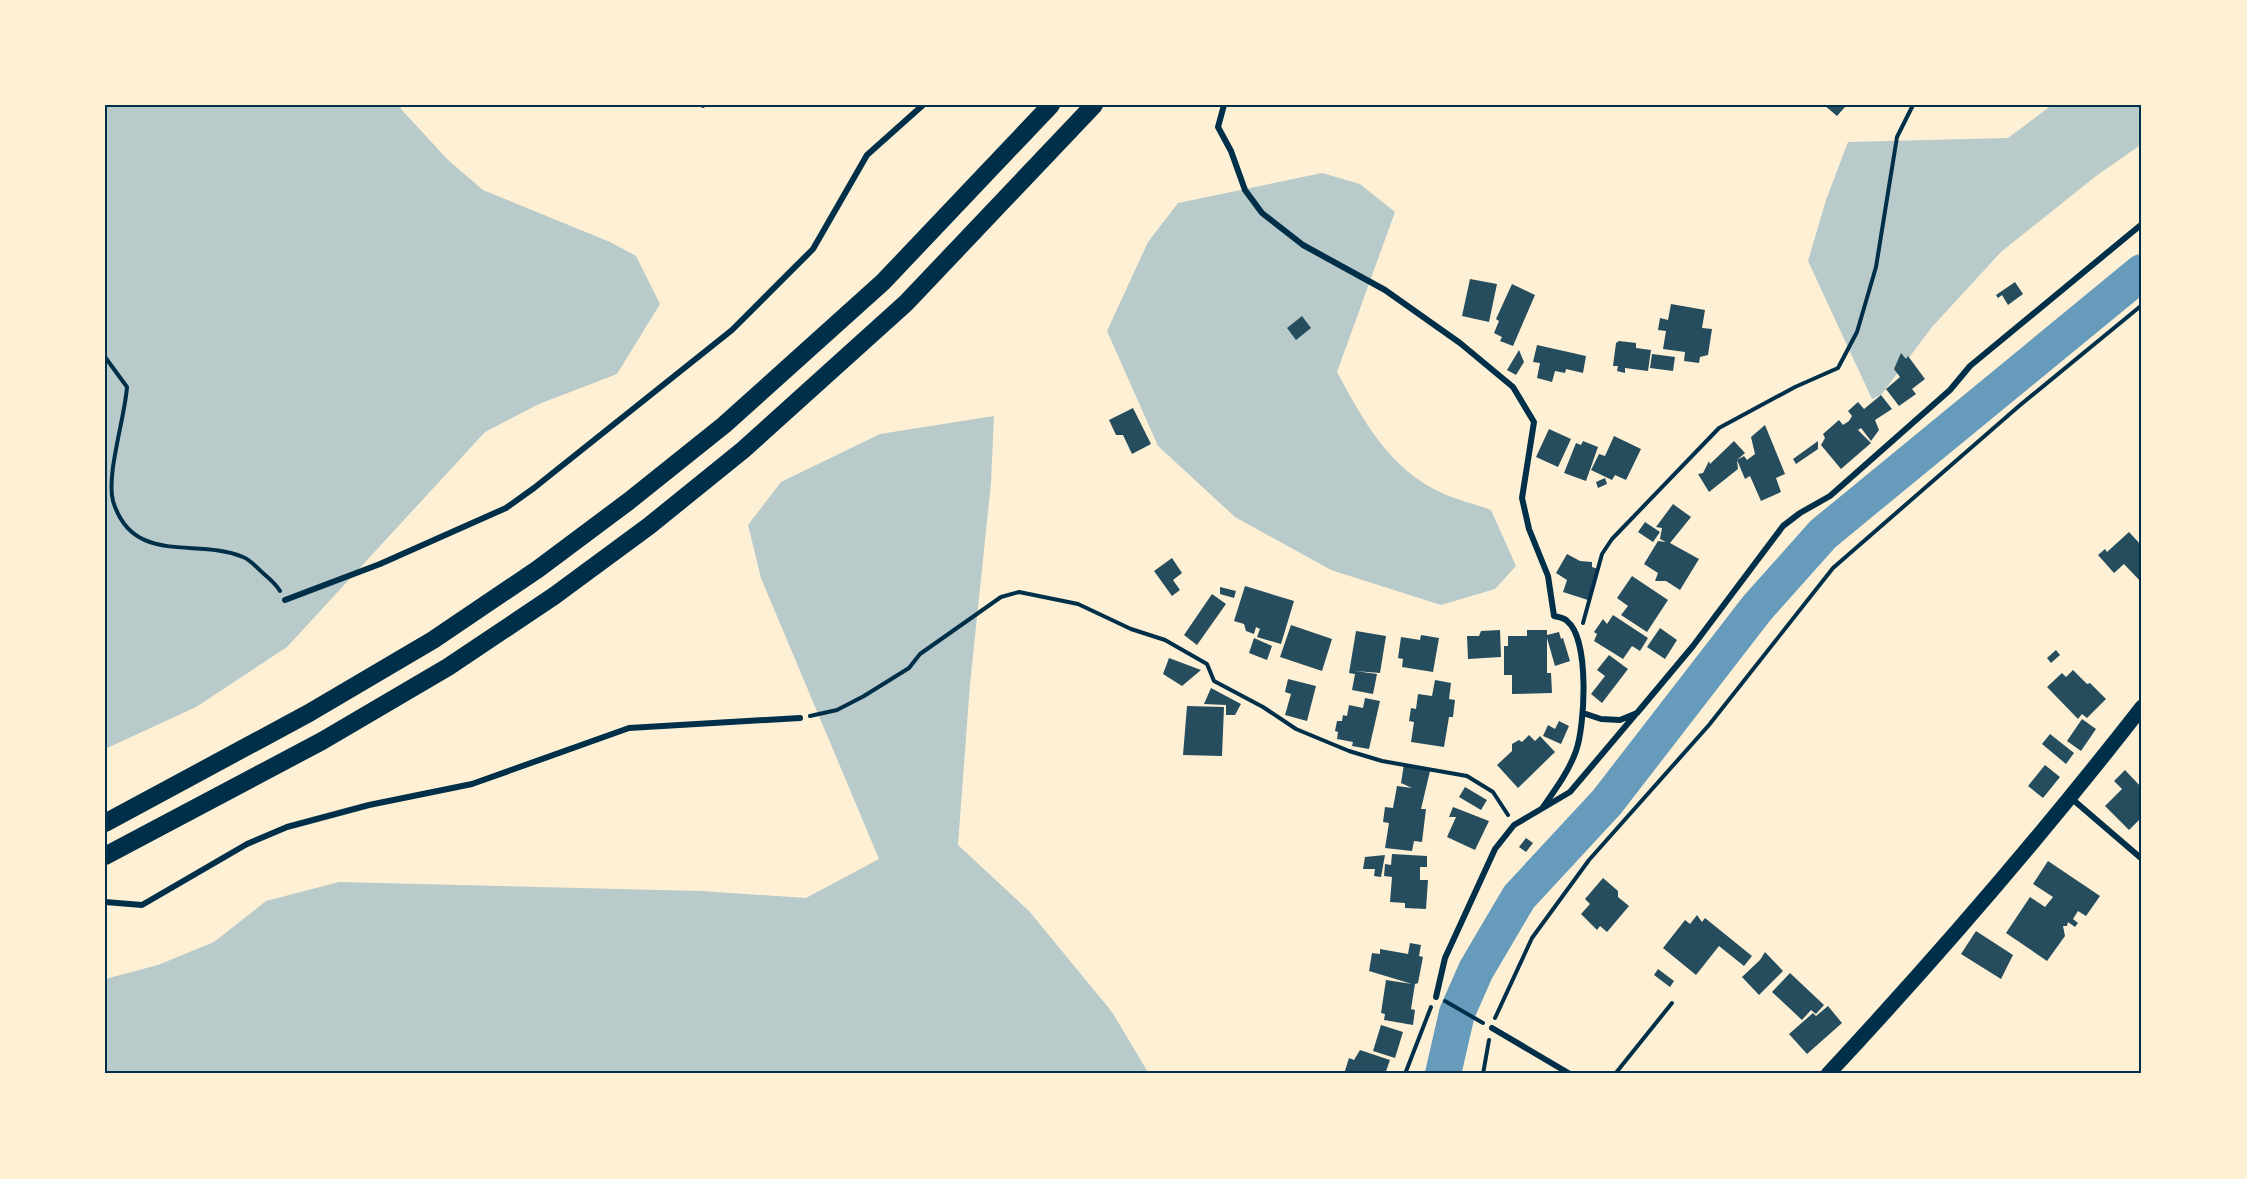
<svg xmlns="http://www.w3.org/2000/svg" width="2247" height="1179" font-family="'Nunito Sans',sans-serif">
  <rect width="100%" height="100%" fill="#fdf0d5"/>
  <!-- green -->
  <path fill="#b9caca" d="M105,105h296v4l47,51 35,30 127,52 26,14 24,48 -43,70 -78,30 -54,28 -198,215 -91,60 -91,42z
    M2052,105h90v39l-46,32 -95,76 -69,75 -51,68 -9,4 -64,-138 18,-61 22,-58 160,-4z
    M1322,173l38,11 35,28 -58,160c26,48 52,97 105,121 15,7 33,11 49,17l25,56 -21,23 -54,16 -110,-35 -96,-53 -77,-71 -51,-115 41,-89 30,-39z
    M994,416l-3,67 -21,201 -12,161 71,66 83,101 37,62h-1044v-95l53,-14 56,-23 52,-41 73,-19 362,9 105,7 73,-39 -118,-281 -13,-53 33,-43 99,-48z"/>
  <g fill="none" stroke-linecap="round" stroke-linejoin="round">
    <!-- river -->
    <path stroke="#669bbc" stroke-width="36" d="M1443,1074l14,-61 19,-43 43,-73 88,-95 150,-194 66,-74 319,-262"/>
  </g>
  <!-- building -->
  <path fill="#264d5e" d="M1824,105h18l3,2 -8,9z
    M1470,279l27,5 -8,38 -27,-6z
    M2015,282l8,12 -15,11 -6,-10 -4,3 -2,-3z
    M1512,284l23,11 -22,51 -13,-5 2,-4 -8,-4 5,-12 -3,-2z
    M1671,304l34,6 -3,18 10,1 -4,26 -8,2 -1,6 -15,-2 1,-9 -22,-3 3,-18 -8,-1 2,-12 8,2z
    M1302,316l9,12 -15,12 -9,-12z
    M1619,341l17,2v5l15,2 -3,21 -23,-3v5l-8,-2 1,-5h-5l3,-23z
    M1537,345l49,11 -3,17 -17,-4 -1,4 -10,-2 -3,11 -15,-4 3,-15 -7,-1z
    M1519,350l5,12 -8,13 -9,-5z
    M1901,353l5,6 2,-3 17,23 -13,10 4,5 -17,12 -13,-17 14,-12 -6,-8z
    M1652,354l23,3 -2,14 -23,-3z
    M1881,395l11,14 -17,11 4,10 -8,11 -10,-13 -3,2 -7,-7 20,20 -30,26 -20,-24 4,-7 -2,-4 16,-14 4,5 6,-4 3,-5 -4,-5 10,-9 6,7z
    M1133,408l18,36 -19,10 -9,-19h-7l-7,-15z
    M1765,425l20,49 -9,4 5,14 -20,9 -11,-25 -5,3 -8,-19 1,9 -29,23 -11,-18 5,-1 6,-12 1,3 24,-23 11,12 -8,7 7,-4 3,4 8,-6 -4,-17z
    M1549,429l22,10 -13,28 -22,-10z
    M1614,436l27,13 -15,31 -11,-5 -3,5 -21,-10 8,-16 6,2z
    M1583,441l15,6 -12,34 -22,-8 12,-30 5,2z
    M1818,441v8l-22,15 -3,-5z
    M1605,478l2,6 -9,4 -2,-6z
    M1673,504l18,13 -21,26 29,16 -19,31 -14,-9h-11l3,-8 -14,-9 14,-23 8,1 -6,-3 2,-11 -6,-1z
    M1645,522l15,10 -7,10 -15,-10z
    M2129,532l13,14v37l-18,-19 -10,9 -16,-18 7,-6 2,3z
    M1567,554l13,7 12,1v5l6,2 -10,31 -25,-8 4,-12 -11,-7z
    M1172,558l10,15 -9,7 7,10 -8,6 -18,-25z
    M1632,576l36,24 -21,32 -26,-17 7,-9 -11,-8z
    M1245,586l49,15 -13,43 -24,-7 3,-8 -4,-2 -2,7 -8,-3 -2,-7 -10,-3z
    M1220,587l16,4 -2,7 -14,-4z
    M1212,594l14,10 -29,41 -13,-10z
    M1613,615l35,23 -8,13 -8,-5 -9,13 -29,-18 3,-7 -3,-2 9,-13 4,5z
    M1291,625l41,14 -10,32 -42,-14z
    M1660,628l17,12 -12,19 -18,-12z
    M1500,630l1,27 -33,2 -1,-23h12l2,-5z
    M1527,630h20v5l12,-3 2,7 2,-1 7,23 -15,5 -8,-28v35h4l1,20 -40,1v-19h-8v-29h4v-10h19z
    M1356,631l30,5 -6,37 -25,-2 22,3 -4,20 -21,-4 3,-16 -6,-1z
    M1421,635l18,3 -6,34 -31,-5 1,-8 -5,-1 3,-21 19,3z
    M1254,638l18,8 -5,14 -18,-7z
    M2056,650l4,5 -9,8 -4,-5z
    M1609,655l19,14 -26,34 -11,-9 14,-18 -8,-6z
    M1169,658l32,12 -19,16 -19,-12z
    M2073,670l14,14 3,-1 16,16 -19,19 -5,-4 -4,5 -31,-32 15,-14 4,4z
    M1288,679l28,7 -9,35 -22,-6 6,-21 -6,-2z
    M1435,680l16,3 -2,16 6,1 -2,17h-4l-5,30 -33,-5 3,-20 -5,-1 2,-13 5,1 2,-15 14,2z
    M1211,688l30,16 -6,11h-9v-10l-22,-1z
    M1365,698l15,3 -11,48 -17,-3 1,-4 -16,-3 1,-7 -3,-1 2,-10h5l1,-6 4,1 2,-11 14,3z
    M1187,706l37,1 -2,49 -39,-1z
    M2082,719l14,10 -15,22 -14,-10z
    M1559,721l10,5 -8,18 -18,-8 5,-11 7,4z
    M2050,734l24,19 -8,11 -24,-20z
    M1529,735l6,6 5,-5 15,16 -37,36 -21,-23 15,-14v-7l7,-4 3,2z
    M1404,764l26,7 -9,38h5l-4,33 -8,-1 -2,10 -27,-3 4,-25 -6,-1 2,-15 8,1 4,-22 15,2 -11,-5z
    M2045,765l15,12 -17,21 -15,-12z
    M2125,770l17,18v29l-13,13 -24,-24 17,-17 -8,-8z
    M1465,787l22,13 -6,10 -22,-13z
    M1453,807l36,14 -14,29 -28,-13 9,-20h-7z
    M1526,838l7,5 -7,9 -7,-5z
    M1392,854l35,2v11h-7v13h8l-2,29 -21,-1v-5l-15,-1 2,-25 -8,-1 1,-12 6,1z
    M1385,855l-4,22 -7,-1 1,-7h-12l2,-12z
    M2048,861l52,35 -14,20 -8,-5 -5,8 5,4 -3,4 -7,-5 -1,4h-4l2,10 -18,25 -41,-28 24,-36 15,10 8,-10 -20,-13z
    M1603,878l15,13v6l11,9 -22,26 -7,-6 -3,4 -16,-16 9,-10 -5,-5z
    M1697,915l5,7 3,-4 47,38 -8,10 -25,-20 -23,29 -33,-27 22,-28 5,4z
    M1976,931l37,24 -12,24 -40,-25z
    M1410,943l11,2 -2,11 4,1 -5,26 -3,1 -4,25 4,1 -2,15 -29,-5 1,-6 -4,-1 5,-33 26,4 -43,-13 3,-18 8,1v-5l28,5z
    M1765,952l18,19 -24,24 -17,-18 18,-17z
    M1658,969l16,12 -4,6 -16,-12z
    M1790,973l34,32 -8,9 -5,-4 -9,10 -30,-28z
    M1828,1006l14,17 -35,31 -18,-20 24,-21 3,3z
    M1381,1025l22,7 -8,26 -22,-7z
    M1360,1050l30,10 -5,14h-41l5,-16 5,2z"/>
  <g fill="none" stroke-linecap="round" stroke-linejoin="round">
    <!-- path -->
    <path stroke="#003049" stroke-width="4" d="M703,105v1
      M105,357l22,30c-2,30 -21,88 -14,114 20,66 84,36 130,56 8,3 15,12 21,17 6,5 12,10 16,17
      M1583,623l19,-69 10,-15 107,-111 76,-41 43,-19 19,-36 19,-65 21,-130 16,-32
      M810,716l27,-6 27,-14 45,-28 11,-14 81,-57 18,-5 59,12 53,25 34,11 42,24 7,17 49,26 33,22 53,22 33,10 85,15 26,16 15,23
      M1445,1001l38,22
      M1495,1018l37,-80 57,-78 120,-135 124,-157 186,-162 123,-101
      M1405,1074l26,-67
      M1483,1074l6,-34
      M1615,1074l57,-71"/>
    <!-- minor -->
    <path stroke="#003049" stroke-width="6" d="M1224,105l-6,22 13,24 14,39 17,23 41,32 82,45 75,53 53,44 21,35 -12,76 7,31 19,47 6,40c4,1 11,2 13,5 23,18 18,105 9,130 -7,20 -21,39 -33,56
      M285,600l95,-36 126,-56 28,-20 198,-158 81,-81 54,-94 56,-50
      M1583,713l18,6 19,1 17,-7 56,-67 90,-120 17,-13 30,-17 120,-106 20,-24 172,-142
      M2071,798l71,61
      M105,902l37,3 105,-61 40,-17 82,-22 103,-21 157,-56 171,-10
      M1436,997l9,-39 50,-109 19,-24 56,-33 65,-77
      M1492,1028l78,46"/>
    <!-- primary -->
    <path stroke="#003049" stroke-width="15" d="M1828,1074c110,-118 215,-240 314,-367"/>
    <!-- motorway -->
    <path stroke="#003049" stroke-width="18" d="M105,823l204,-110 124,-73 105,-71 91,-68 95,-76 159,-143 168,-177
      M105,856l217,-115 126,-74 106,-71 95,-70 94,-76 163,-147 188,-198"/>
  </g>
  <!-- border -->
  <rect width="2247" height="1179" fill="none" stroke="#fdf0d5" stroke-width="213"/>
  <rect x="106" y="106" width="2034" height="966" fill="none" stroke="#003049" stroke-width="2"/>
</svg>
